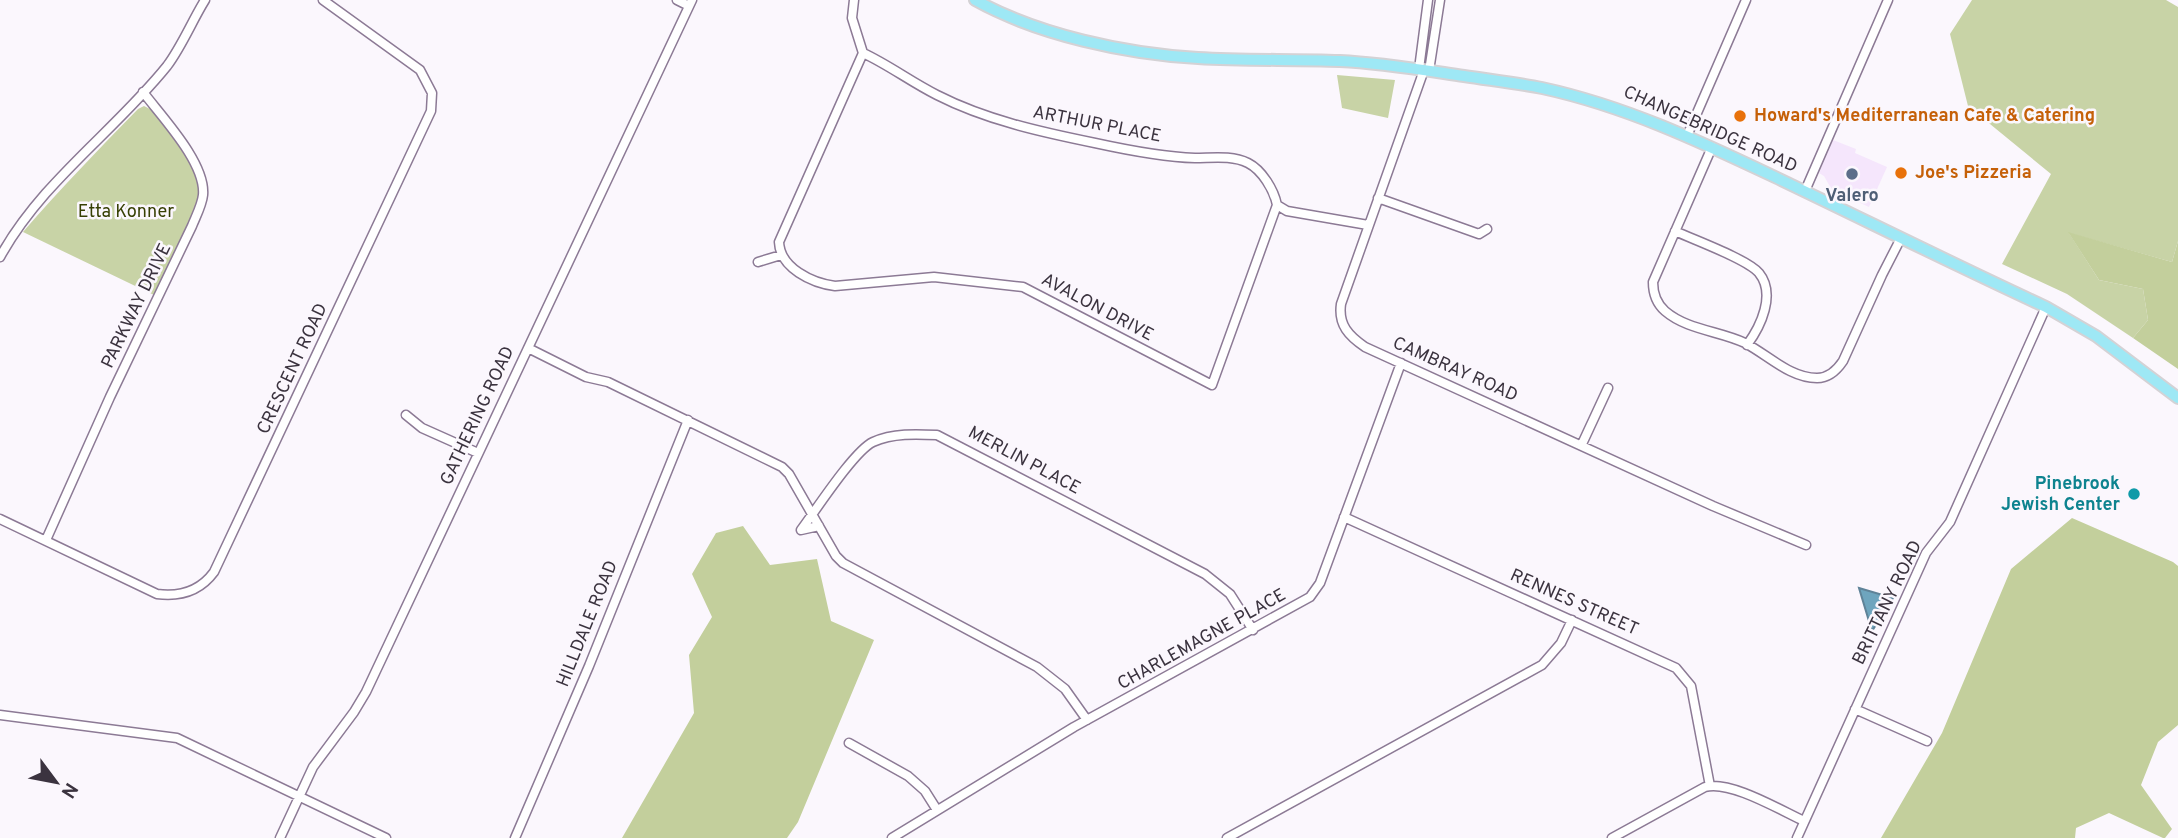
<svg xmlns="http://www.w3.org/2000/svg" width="2178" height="838" font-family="Overpass,sans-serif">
  <rect width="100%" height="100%" fill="#fbf7fd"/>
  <!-- built -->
  <path fill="#f5e6fc" d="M1833,140l23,9 -1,4 32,14 -18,40 -37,-17 -8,-14 -5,-3z"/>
  <!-- green -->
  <path fill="#c8d3a6" d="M1972,0h194l12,7v234l-6,21 -103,-29 30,47 44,9 5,31 -15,18 -66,-44 -65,-30 49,-90 -83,-68 -18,-72z
    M1337,75l58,5 -7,38 -46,-10z
    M144,106l8,4c14,20 46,56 47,80 0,21 -34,85 -45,105l-131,-63c37,-43 76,-83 115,-123z"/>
  <!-- forest -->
  <path fill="#c3cf9c" d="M2068,232l104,30 6,-21v128l-45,-31 15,-18 -5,-31 -44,-9z
    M2072,518l101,44 5,4v159l-20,17 -17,43 31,44 -7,9h-2l-54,-25 -33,15 -1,10h-194l61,-105 69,-164z
    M743,526l27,39 47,-6 14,62 43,19 -76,182 -11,16h-165l72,-125 -5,-58 23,-38 -20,-43 24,-41z"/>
  <!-- water -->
  <path fill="#6ea5be" stroke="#5f8398" stroke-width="2" d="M1859,588l34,10 -21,33z"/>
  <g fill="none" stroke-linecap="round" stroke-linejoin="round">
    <defs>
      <path id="minor" d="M677,0l12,6
        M854,0l-2,18 11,35c26,12 48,29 74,42 49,25 104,37 158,48 32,7 67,14 100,15 17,0 37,-3 53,5 14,7 26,27 29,42l10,6 81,14
        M863,53l-84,189c1,26 33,41 56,44l99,-9 89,10 189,98 65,-180
        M1419,69l9,-69
        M1424,70l-83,234c-3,21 8,32 24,43l348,159 93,39
        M1429,71l11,-71
        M1687,136l59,-136
        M1712,147l-59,135c0,12 3,21 12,29 22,19 55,20 80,32 23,12 45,35 72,35 12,0 20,-8 26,-17l39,-86 19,-37
        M1805,191l83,-191
        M1378,198l101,36 8,-5
        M1675,231c19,9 72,28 84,42 17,21 2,53 -12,72
        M0,257c42,-76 114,-125 167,-191 15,-20 25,-45 38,-66
        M758,262l23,-7
        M528,348l58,29 22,5 174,85 7,7 47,82 7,7 194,104 28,22 22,31
        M406,415l16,13 56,25
        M1582,444l26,-56
        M1344,517l332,151 15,18 19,100
        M0,519l157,75c23,3 43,-3 57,-22l217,-461 1,-18 -12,-23 -97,-70
        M819,526l-18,4c15,-20 53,-79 72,-88 20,-9 43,-8 64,-7l268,139 25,20 23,36
        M46,540l64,-143 82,-171c4,-10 10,-21 11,-31 3,-32 -41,-78 -60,-103
        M1855,709l72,32
        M0,715l177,23 209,100
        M849,743l59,33 17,15 12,19
        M280,838l33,-71 41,-55 12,-20 326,-692
        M515,838l74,-172 99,-246
        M892,838l182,-111 236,-130 10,-14 81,-220
        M1227,838l315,-173 19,-22 11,-23
        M1612,838l93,-51c25,-7 75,23 99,34
        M1797,838l129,-285 24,-31 96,-215"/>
      <path id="major" d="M975,0c63,35 151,54 223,58 48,3 95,1 142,3 42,2 83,9 124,15 26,4 53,7 78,12 83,18 157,53 233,89 90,43 180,88 271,130l50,29 82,62"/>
    </defs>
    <!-- minor casing -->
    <use href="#minor" stroke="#8c7a95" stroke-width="11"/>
    <!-- major casing -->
    <use href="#major" stroke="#d4d2d5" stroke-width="14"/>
    <!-- minor -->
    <use href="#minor" stroke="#fff" stroke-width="8"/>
    <!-- major -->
    <use href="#major" stroke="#9ee8f5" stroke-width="10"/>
  </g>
  <!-- markers -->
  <g fill="#e8710a" stroke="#fbf7fd" stroke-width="2.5">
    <circle cx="1740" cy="116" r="7"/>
    <circle cx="1901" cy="173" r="7"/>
  </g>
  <circle fill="#5c6f8a" stroke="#fbf7fd" stroke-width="2.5" cx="1852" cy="174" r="7"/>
  <circle fill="#0f9aa8" stroke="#fbf7fd" stroke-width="2.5" cx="2134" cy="494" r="7"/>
  <g text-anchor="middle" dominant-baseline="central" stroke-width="5" stroke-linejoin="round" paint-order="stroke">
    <!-- food labels -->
    <g font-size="18" font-weight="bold" fill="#c56008" stroke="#fbf7fd" text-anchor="start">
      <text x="1754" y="116">Howard's Mediterranean Cafe &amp; Catering</text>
      <text x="1915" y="173">Joe's Pizzeria</text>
    </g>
    <!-- street labels -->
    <g font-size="18" fill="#3b333f" stroke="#fbf7fd">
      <text transform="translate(1097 125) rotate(11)">ARTHUR PLACE</text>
      <text transform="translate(1710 130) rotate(24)">CHANGEBRIDGE ROAD</text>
      <text transform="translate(137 306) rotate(-64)">PARKWAY DRIVE</text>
      <text transform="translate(1097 308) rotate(28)">AVALON DRIVE</text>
      <text transform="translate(293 369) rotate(-65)">CRESCENT ROAD</text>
      <text transform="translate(1455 370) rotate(24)">CAMBRAY ROAD</text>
      <text transform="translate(478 416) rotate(-65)">GATHERING ROAD</text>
      <text transform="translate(1024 461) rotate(28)">MERLIN PLACE</text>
      <text transform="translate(1574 603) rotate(24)">RENNES STREET</text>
      <text transform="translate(1888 603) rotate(-64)">BRITTANY ROAD</text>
      <text transform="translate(588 624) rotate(-68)">HILLDALE ROAD</text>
      <text transform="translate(1202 640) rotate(-29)">CHARLEMAGNE PLACE</text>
    </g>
    <!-- service labels -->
    <g font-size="18" font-weight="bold" fill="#4e5e75" stroke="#fbf7fd">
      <text x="1852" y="196">Valero</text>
    </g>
    <!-- park labels -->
    <g font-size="18" fill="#374004" stroke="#fbf7fd">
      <text x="126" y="212">Etta Konner</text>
    </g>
    <!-- culture labels -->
    <g font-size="18" font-weight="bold" fill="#0d838f" stroke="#fbf7fd" text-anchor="end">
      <text x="2120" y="484">Pinebrook<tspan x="2120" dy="21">Jewish Center</tspan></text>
    </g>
  </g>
  <!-- north arrow -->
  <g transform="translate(56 782) rotate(122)" stroke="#fbf7fd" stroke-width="5" paint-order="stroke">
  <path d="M0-5L12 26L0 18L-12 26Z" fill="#3b333f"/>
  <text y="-10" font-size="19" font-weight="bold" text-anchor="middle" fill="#3b333f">N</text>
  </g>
</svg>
